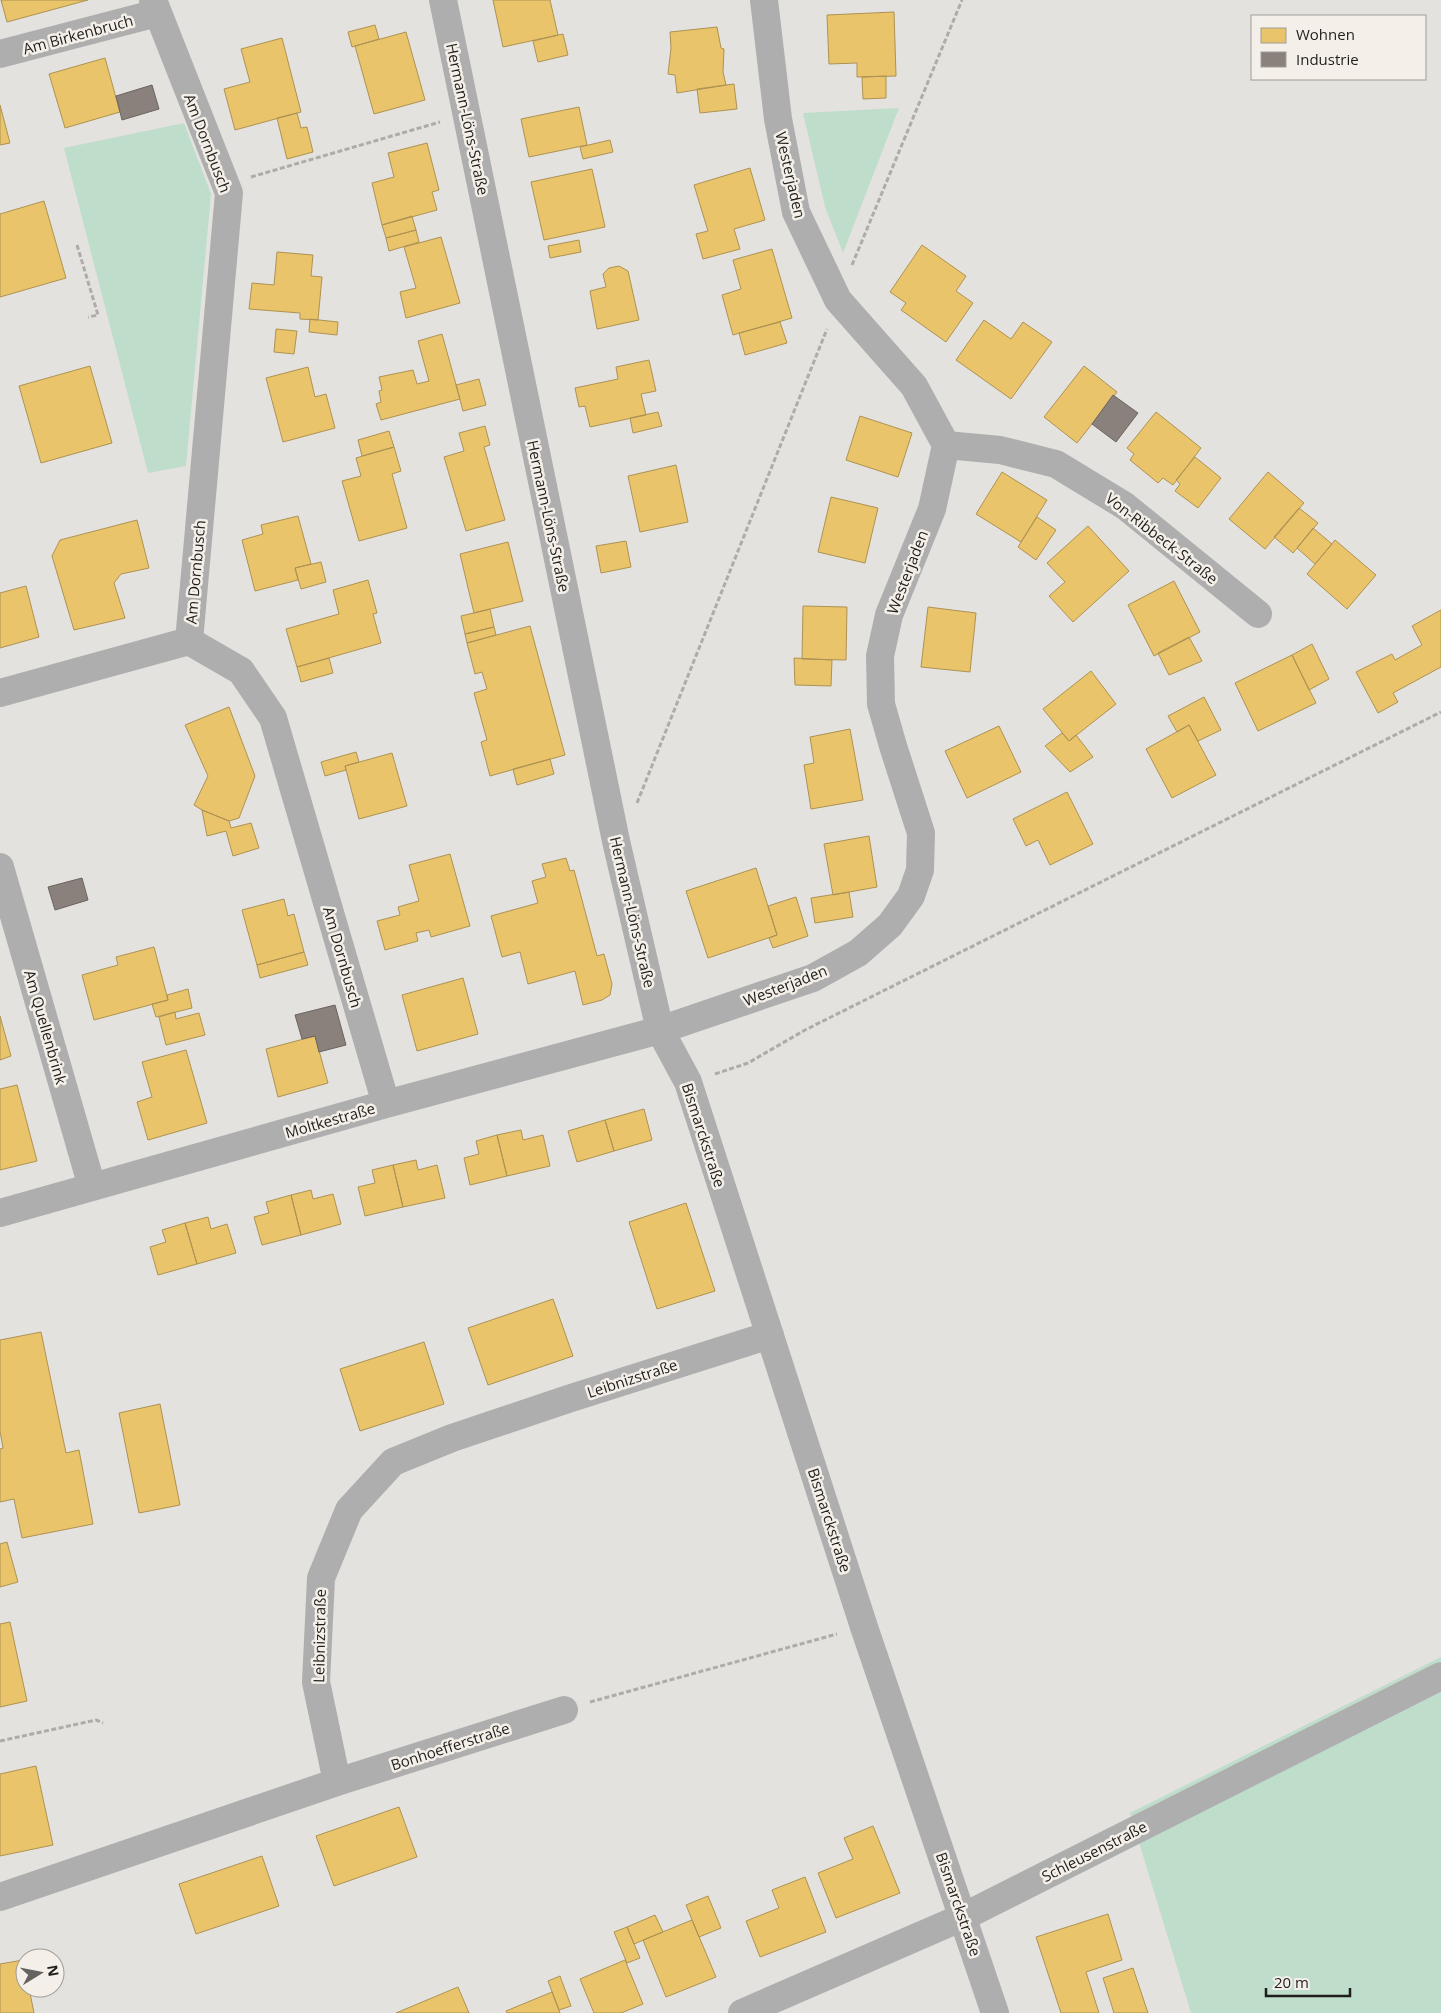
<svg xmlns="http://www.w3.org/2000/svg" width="1441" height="2013" font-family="'Open Sans',sans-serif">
  <rect width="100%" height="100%" fill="#e4e2de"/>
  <!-- green -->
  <path fill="#bfddcb" d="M899,108l-56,145 -18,-46 -22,-94z
    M184,123l27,71 -25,272 -38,7 -84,-325z
    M1441,1657v356h-250l-61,-200z"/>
  <!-- homes -->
  <path fill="#e9c46a" stroke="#ad9253" d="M1,0h87l-81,22z
    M493,0h57l8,35 -55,12z
    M894,12l2,64 -39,1v-14l-28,1 -2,-49z
    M375,25l4,14 -27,8 -4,-15z
    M717,27l4,21 3,1 -1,23 3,13 -49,8 -2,-18 -7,-1 3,-26 -1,-16z
    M406,32l19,68 -51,14 -19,-68z
    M563,34l5,21 -30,7 -5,-21z
    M282,38l19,74 -66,18 -11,-41 26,-7 -9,-33z
    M105,58l15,54 -55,16 -16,-54z
    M886,76v22l-23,1 -1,-22z
    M734,84l3,25 -37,4 -3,-24z
    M0,105l10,38 -10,2z
    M579,107l8,38 -58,12 -8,-38z
    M297,113l4,15 6,-1 6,25 -26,7 -10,-41z
    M610,140l3,12 -30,7 -3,-12z
    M427,143l12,47 -7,2 5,18 -55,15 -10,-42 22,-6 -6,-24z
    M750,168l15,52 -31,9 6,20 -37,10 -7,-25 12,-3 -14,-46z
    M592,169l13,58 -61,13 -13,-58z
    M44,201l22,77 -66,19v-83z
    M412,216l4,14 -30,8 -4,-13z
    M416,230l3,12 -30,9 -3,-13z
    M441,237l19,66 -54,15 -6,-26 16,-4 -12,-41z
    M579,240l2,12 -31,6 -2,-12z
    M922,245l44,31 -10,15 17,12 -27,39 -45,-32 5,-7 -16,-11z
    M772,249l20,69 -59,17 -11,-40 19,-6 -8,-29z
    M277,252l36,3 -2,21 11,1 -4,43 -18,-1v-6l-51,-4 3,-26 22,2z
    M619,266l9,5 11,49 -42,9 -7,-38 16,-4 -3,-13 6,-6z
    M310,319l28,3 -1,13 -28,-3z
    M984,320l27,19 12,-17 29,20 -41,57 -55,-39z
    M780,322l7,21 -42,12 -6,-22z
    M276,329l21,2 -3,23 -20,-2z
    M442,334l18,65 -79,21 -5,-16 5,-2 -2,-11 3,-1 -3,-13 34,-7 4,14 12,-3 -11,-40z
    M649,360l7,31 -15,3 5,21 -56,12 -5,-21 -6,1 -4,-19 43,-9 -2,-12z
    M90,366l22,77 -71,20 -22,-77z
    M1084,366l33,26 -40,51 -33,-26z
    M308,367l7,30 11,-3 9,34 -52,14 -17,-64z
    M479,379l7,26 -23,6 -7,-26z
    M658,412l4,14 -29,7 -3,-15z
    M1156,412l45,36 -28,37 -10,-7 -5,5 -28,-23 4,-6 -7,-6z
    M860,416l52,17 -14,44 -52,-17z
    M485,426l5,19 -6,2 21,73 -39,11 -22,-74 20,-6 -5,-18z
    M389,431l5,16 -32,9 -4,-16z
    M394,447l7,24 -9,3 15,54 -48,13 -17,-60 19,-5 -5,-18z
    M1195,457l26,21 -23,30 -23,-17 5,-7 -4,-4z
    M676,465l12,57 -48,10 -12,-56z
    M1002,472l45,28 -26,42 -45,-28z
    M1268,472l36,31 -39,46 -36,-30z
    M831,497l47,11 -13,55 -47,-11z
    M1299,508l19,15 -25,30 -19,-16z
    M298,516l13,48 -16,4 3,12 -43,11 -13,-51 21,-6 -2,-9z
    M1037,517l19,13 -20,30 -18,-13z
    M137,520l12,48 -28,6 -7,9 11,35 -51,12 -22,-74 8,-16z
    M1088,526l41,45 -56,51 -24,-26 16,-14 -18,-19z
    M1313,528l19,16 -17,20 -18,-16z
    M1335,540l41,35 -29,34 -40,-35z
    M626,541l5,26 -30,6 -5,-27z
    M508,542l15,59 -49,12 -14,-59z
    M321,562l5,20 -25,7 -6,-21z
    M368,580l9,33 -4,1 8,29 -84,24 -11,-38 53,-15 -6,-24z
    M1174,581l26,51 -46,24 -26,-51z
    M26,586l13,51 -39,11v-55z
    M803,606l44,1 -1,53 -44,-1z
    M928,607l48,6 -6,59 -49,-5z
    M490,609l4,18 -29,7 -4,-18z
    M1441,610v57l-48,26 5,9 -20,11 -22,-41 36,-18 3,6 27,-15 -10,-19z
    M530,626l35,129 -75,21 -9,-34 6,-2 -13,-47 13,-4 -5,-17 -7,2 -8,-31z
    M494,627l2,8 -29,8 -2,-9z
    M1189,637l13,24 -33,14 -11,-22z
    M1312,644l17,35 -20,11 -17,-35z
    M1292,655l24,48 -58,28 -23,-48z
    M329,658l4,15 -32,9 -4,-15z
    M794,658l38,2 -1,26 -36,-1z
    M1091,671l25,33 -47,37 -26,-32z
    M1204,697l17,33 -23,11 -9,-16 -12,7 -9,-16z
    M229,707l26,69 -16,42 -10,3 -27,-11 -8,-5 14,-29 -23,-51z
    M1189,725l27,50 -44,23 -26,-49z
    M999,726l22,46 -54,26 -22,-47z
    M850,729l13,71 -52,9 -7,-44 10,-2 -4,-26z
    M1062,733l7,8 7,-6 17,22 -23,15 -25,-26z
    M356,752l3,10 -14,4 1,4 -21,6 -4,-14z
    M392,753l15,53 -48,13 -14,-53z
    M550,759l4,15 -37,11 -4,-16z
    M1067,792l26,52 -43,21 -12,-25 -12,6 -13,-27z
    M202,810l27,11 2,7 20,-5 8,25 -26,8 -7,-25 -19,5z
    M869,836l8,51 -44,8 -9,-51z
    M450,854l20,72 -39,11 -2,-7 -13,3 2,8 -33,9 -8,-29 23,-6 -2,-8 21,-6 -10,-36z
    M566,858l4,13 4,-1 23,86 7,-2 8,30 -2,11 -8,5 -19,5 -8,-34 -47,13 -8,-32 -18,5 -11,-41 47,-13 -6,-22 14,-4 -4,-13z
    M756,868l21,67 -69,23 -22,-67z
    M849,892l4,25 -38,6 -4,-25z
    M796,897l12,39 -35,12 -4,-10 8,-3 -9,-29z
    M284,899l4,17 6,-2 10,38 -47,13 -15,-55z
    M154,947l14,53 -74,20 -12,-45 36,-10 -2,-8z
    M304,952l4,13 -48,13 -3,-13z
    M463,978l15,56 -61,17 -15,-56z
    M188,989l4,19 -36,9 -4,-13 16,-4 -1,-5z
    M175,1012l1,7 23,-6 6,22 -39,10 -7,-28z
    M0,1016l11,40 -11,4z
    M315,1036l13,47 -50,14 -12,-48z
    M186,1050l21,73 -59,17 -11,-38 15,-5 -10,-35z
    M17,1085l20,76 -37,9v-81z
    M644,1109l8,31 -38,11 -9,-31z
    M605,1120l9,31 -37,11 -9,-31z
    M521,1130l2,10 20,-5 7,31 -43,10 -10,-41z
    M497,1135l10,41 -37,9 -6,-27 15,-4 -3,-13z
    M416,1160l2,10 19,-5 8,33 -42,9 -10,-42z
    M393,1165l10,42 -38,9 -7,-29 17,-4 -3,-13z
    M311,1190l2,9 20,-5 8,30 -40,11 -10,-40z
    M291,1195l10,40 -39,10 -8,-28 15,-4 -3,-11z
    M686,1203l29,88 -58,18 -28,-87z
    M208,1217l3,12 16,-5 9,29 -39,11 -12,-41z
    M185,1223l12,41 -39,11 -8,-28 16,-5 -4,-12z
    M553,1299l20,57 -85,29 -20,-57z
    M41,1332l25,121 13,-3 14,74 -71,14 -8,-39 -14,3v-53l3,-1 -3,-17v-91z
    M424,1342l20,62 -84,27 -20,-62z
    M160,1404l20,101 -41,8 -20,-100z
    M7,1542l11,40 -18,5v-43z
    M10,1622l17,79 -27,6v-83z
    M36,1766l17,79 -53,11v-82z
    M399,1807l18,50 -83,29 -18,-50z
    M873,1826l27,67 -64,25 -18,-45 35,-14 -9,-21z
    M262,1856l17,50 -83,28 -17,-50z
    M805,1877l21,55 -66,25 -14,-36 33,-13 -7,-18z
    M708,1896l13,32 -22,9 -13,-32z
    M1108,1914l14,46 -36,12 13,41h-38l-25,-76z
    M655,1915l8,17 -29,12 -7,-17z
    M692,1920l24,57 -50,20 -23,-57z
    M627,1927l13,31 -13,5 -13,-31z
    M23,1960l2,28h4l5,25h-34v-49z
    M625,1960l18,44 -22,9h-27l-14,-34z
    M1133,1968l15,45h-34l-11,-35z
    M560,1976l11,30 -12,4 -11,-29z
    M458,1987l11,26h-73z
    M552,1992l8,21h-53l-1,-2z"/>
  <!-- industry -->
  <path fill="#8a817c" stroke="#6a635f" d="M152,85l7,24 -37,11 -6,-24z
    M1113,395l25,18 -22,29 -24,-18z
    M82,878l6,22 -33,10 -7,-23z
    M335,1005l11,40 -27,7 -4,-16 -13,3 -7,-24z"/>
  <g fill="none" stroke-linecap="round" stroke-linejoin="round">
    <!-- path -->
    <path stroke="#adacaa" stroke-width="3" stroke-dasharray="5 2.5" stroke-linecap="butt" d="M251,177l189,-55
      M77,245l21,70 -10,2
      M852,265l110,-265
      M637,803l190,-474
      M715,1074l33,-11 57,-33 636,-318
      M590,1702l247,-68
      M0,1741l96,-21 7,3"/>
    <!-- minor -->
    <path stroke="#afaeae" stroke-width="28" d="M153,0l76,193 -40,448 52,30 32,47 113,386
      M443,0l173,841 44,189 28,52 176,545 131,386
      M0,54l157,-41
      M946,445l54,5 56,14 69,42 133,108
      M0,693l189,-52
      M0,867l92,320
      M0,1213l386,-109 274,-74 153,-52 45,-25 32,-28 21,-29 9,-26 1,-37 -28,-87 -12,-42 -1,-48 9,-41 43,-106 14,-64 -32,-59 -76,-86 -42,-88 -18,-93 -14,-119
      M337,1782l227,-72
      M0,1897l337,-115 -21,-100 5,-104 28,-68 44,-48 59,-24 116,-39 202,-64
      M742,2013l221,-96 478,-241"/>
  </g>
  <g text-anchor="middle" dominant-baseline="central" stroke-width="5" stroke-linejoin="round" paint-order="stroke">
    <!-- street labels -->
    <g font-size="15" fill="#201e1c" stroke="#f4f0e9">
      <text transform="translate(78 34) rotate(-15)">Am Birkenbruch</text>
      <text transform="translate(468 119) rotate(78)">Hermann-Löns-Straße</text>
      <text transform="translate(208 143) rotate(69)">Am Dornbusch</text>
      <text transform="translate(791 175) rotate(77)">Westerjaden</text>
      <text transform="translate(549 516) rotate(78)">Hermann-Löns-Straße</text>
      <text transform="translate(1162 538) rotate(38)">Von-Ribbeck-Straße</text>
      <text transform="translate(195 572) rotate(-85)">Am Dornbusch</text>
      <text transform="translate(907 572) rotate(-69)">Westerjaden</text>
      <text transform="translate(633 912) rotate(77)">Hermann-Löns-Straße</text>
      <text transform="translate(343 957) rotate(74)">Am Dornbusch</text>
      <text transform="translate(785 985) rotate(-21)">Westerjaden</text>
      <text transform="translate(46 1027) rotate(74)">Am Quellenbrink</text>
      <text transform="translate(330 1120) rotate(-16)">Moltkestraße</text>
      <text transform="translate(704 1135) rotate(72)">Bismarckstraße</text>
      <text transform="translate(632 1378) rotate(-18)">Leibnizstraße</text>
      <text transform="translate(830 1520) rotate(72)">Bismarckstraße</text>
      <text transform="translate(319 1636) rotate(-89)">Leibnizstraße</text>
      <text transform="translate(450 1746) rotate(-18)">Bonhoefferstraße</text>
      <text transform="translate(1094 1851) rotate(-27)">Schleusenstraße</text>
      <text transform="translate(959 1904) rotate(71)">Bismarckstraße</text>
    </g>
  </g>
  <!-- legend -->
  <rect x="1251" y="15" width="175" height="65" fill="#f4f0e9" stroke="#9f9c97"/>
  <rect x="1261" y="28" width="25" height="15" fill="#e9c46a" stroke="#9f9c97"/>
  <text x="1296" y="40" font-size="15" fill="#201e1c">Wohnen</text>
  <rect x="1261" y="52" width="25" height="15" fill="#8a817c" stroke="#9f9c97"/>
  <text x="1296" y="65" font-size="15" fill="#201e1c">Industrie</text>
  <!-- north arrow -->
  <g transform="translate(40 1973) rotate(80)"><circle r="24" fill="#f4f0e9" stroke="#9f9c97"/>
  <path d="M0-4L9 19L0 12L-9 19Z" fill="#656360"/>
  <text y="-8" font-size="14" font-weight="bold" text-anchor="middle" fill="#201e1c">N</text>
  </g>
  <!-- scale -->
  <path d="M1266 1988v8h84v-8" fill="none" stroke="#201e1c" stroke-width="2.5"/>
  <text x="1274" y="1988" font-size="15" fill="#201e1c" stroke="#f4f0e9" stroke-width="4" paint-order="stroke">20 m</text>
</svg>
